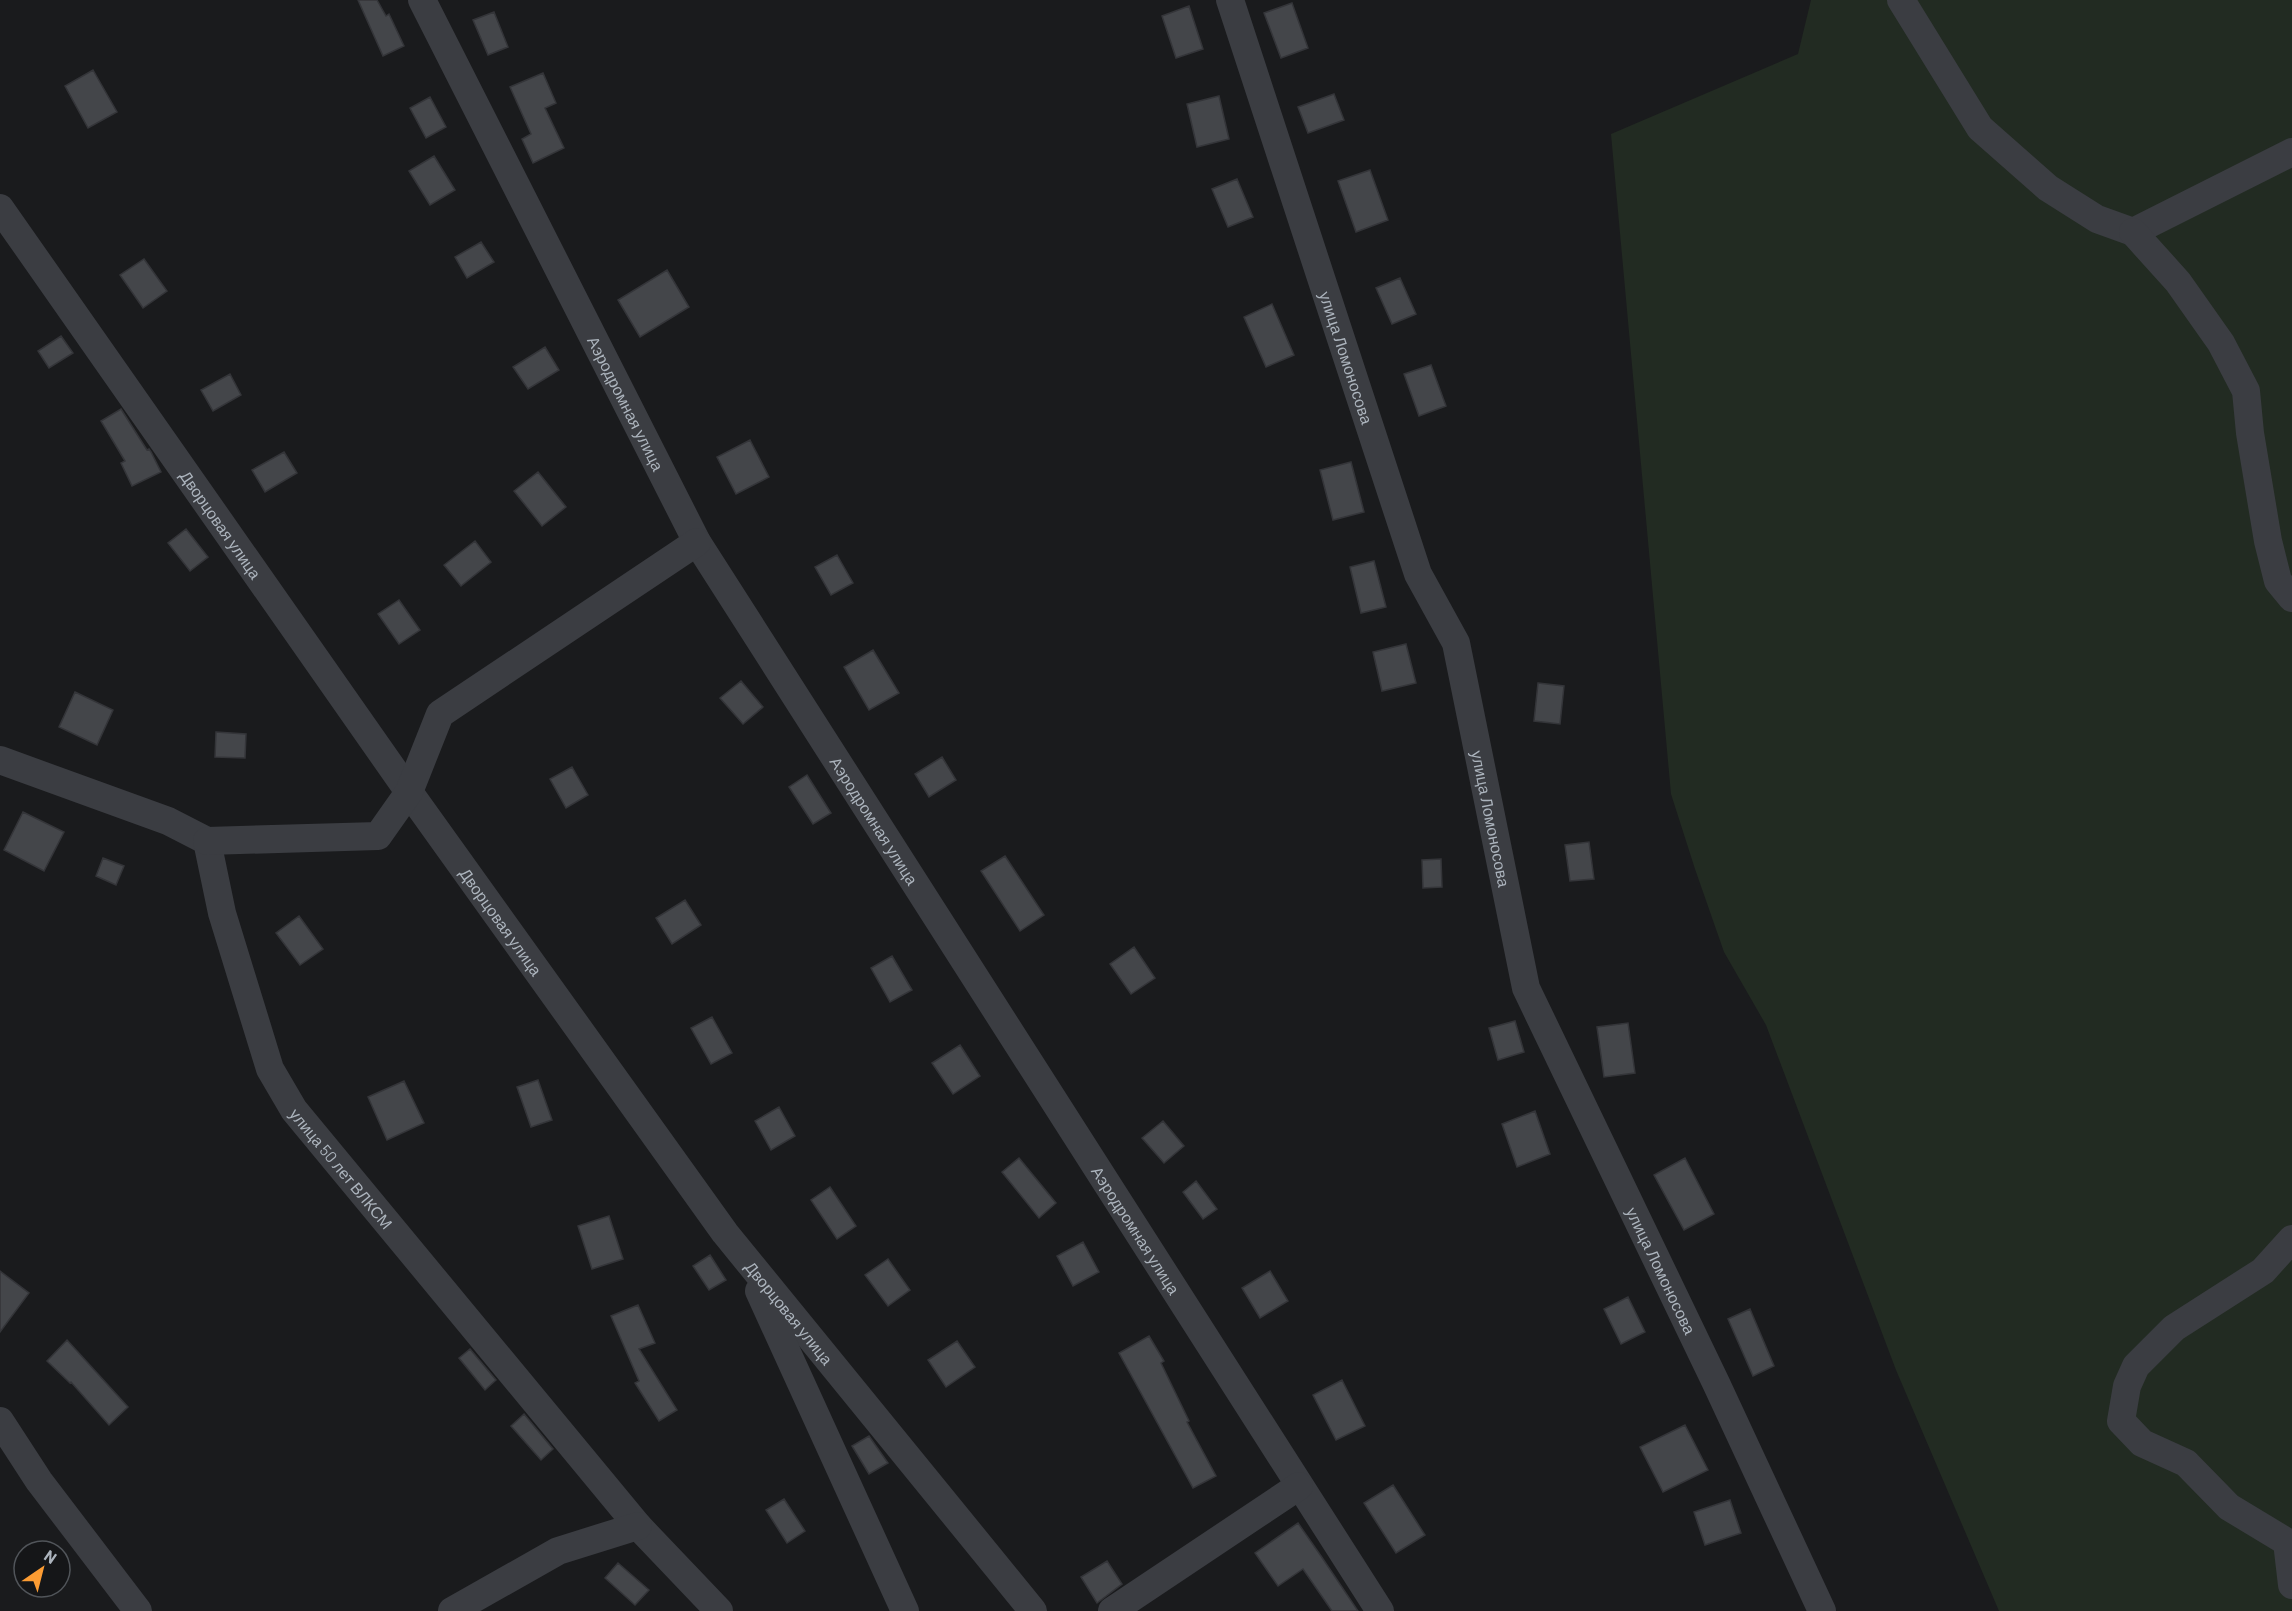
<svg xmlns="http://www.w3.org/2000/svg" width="2292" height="1611" font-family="Barlow,sans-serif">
  <rect width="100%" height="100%" fill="#1a1b1d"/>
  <!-- green -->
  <path fill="#222b22" d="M1811,0h481v1611h-293l-103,-241 -130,-345 -42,-73 -29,-83 -24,-75 -60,-660 187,-80z"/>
  <!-- building -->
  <path fill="#44464a" stroke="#343539" stroke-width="1.5" d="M358,0h19l9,16 3,-2 15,32 -21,10z
    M1292,3l16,45 -27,10 -17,-45z
    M1189,6l14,43 -27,9 -14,-42z
    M494,12l14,35 -20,8 -15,-35z
    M93,70l24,42 -29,16 -23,-42z
    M543,73l13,30 -11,5 19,40 -31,15 -11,-24 9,-5 -21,-47z
    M1334,94l10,26 -36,13 -10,-26z
    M1219,96l10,43 -32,8 -10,-43z
    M430,97l16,30 -20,11 -16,-30z
    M434,156l21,34 -25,15 -21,-34z
    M1370,170l18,50 -32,12 -18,-51z
    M1237,179l16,38 -25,10 -16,-38z
    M481,242l13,20 -27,16 -12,-21z
    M144,259l23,32 -24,17 -23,-33z
    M667,270l22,37 -49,30 -22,-37z
    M1400,278l16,36 -24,10 -16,-36z
    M1272,304l22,51 -28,12 -22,-50z
    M61,336l12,17 -24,15 -11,-17z
    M545,347l14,23 -31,19 -15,-22z
    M1431,365l15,41 -27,10 -15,-42z
    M230,374l11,21 -28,16 -12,-21z
    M121,409l26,41 2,-1 2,3 10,20 -29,14 -11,-23 4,-2 -24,-40z
    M750,440l19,37 -33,17 -19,-37z
    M284,452l13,21 -32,19 -13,-22z
    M1351,462l13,50 -31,8 -13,-50z
    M538,472l28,35 -24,19 -28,-35z
    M186,529l22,28 -18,14 -22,-28z
    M475,541l16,21 -30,24 -17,-21z
    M837,555l16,28 -22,12 -16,-28z
    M1374,561l12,46 -25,6 -11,-46z
    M399,600l21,30 -21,14 -21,-30z
    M1406,644l10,39 -34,8 -9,-39z
    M873,650l26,43 -30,17 -25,-43z
    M741,681l22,26 -20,17 -23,-26z
    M1538,683l26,3 -4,38 -26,-3z
    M75,692l38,18 -16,35 -38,-18z
    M216,732l30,2 -1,24 -30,-1z
    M942,757l14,23 -27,17 -14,-23z
    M572,767l16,28 -22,13 -16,-29z
    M807,775l24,38 -18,11 -24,-37z
    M23,812l41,20 -20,39 -40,-21z
    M1589,842l5,37 -24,2 -5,-36z
    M1005,856l39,59 -24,16 -39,-60z
    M103,858l21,8 -8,19 -20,-9z
    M1441,859l1,28 -19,1 -1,-28z
    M685,900l16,25 -29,19 -16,-26z
    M299,916l24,33 -23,16 -24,-32z
    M1134,947l21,31 -24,16 -21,-30z
    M892,956l20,34 -22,12 -19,-34z
    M712,1017l20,36 -21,11 -20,-36z
    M1515,1021l9,31 -26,8 -9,-32z
    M1628,1023l7,50 -31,4 -7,-50z
    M960,1045l20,31 -27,18 -21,-31z
    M538,1080l14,40 -21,7 -14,-40z
    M404,1081l20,42 -37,17 -19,-43z
    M779,1107l16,29 -24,14 -16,-29z
    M1535,1111l15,43 -33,13 -15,-43z
    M1163,1121l21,25 -20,17 -22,-25z
    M1019,1158l37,45 -17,15 -37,-46z
    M1685,1158l29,56 -30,16 -30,-55z
    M1196,1181l21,28 -14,10 -20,-27z
    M830,1187l26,39 -19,13 -26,-39z
    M609,1216l14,43 -31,10 -14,-43z
    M1083,1242l16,30 -26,14 -16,-30z
    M710,1255l16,25 -17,10 -16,-24z
    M888,1259l22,31 -22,16 -23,-31z
    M0,1271l29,22 -29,39z
    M1270,1271l18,30 -28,17 -18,-30z
    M1628,1297l17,35 -24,12 -17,-35z
    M638,1305l17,38 -16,6 38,61 -18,11 -24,-38 4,-2 -28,-65z
    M1750,1309l24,57 -21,10 -25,-57z
    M1149,1336l15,25 -3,2 28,58 -2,1 29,54 -23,12 -74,-135z
    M67,1340l61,67 -19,18 -38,-43 -1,1 -23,-22z
    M957,1341l18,26 -29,20 -18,-27z
    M470,1349l26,31 -11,10 -26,-32z
    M1342,1380l23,46 -29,14 -23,-45z
    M524,1414l29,35 -12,11 -30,-34z
    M1685,1425l23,45 -45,22 -23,-45z
    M869,1436l19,27 -19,11 -17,-28z
    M1393,1485l32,50 -29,18 -32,-50z
    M784,1499l21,32 -18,12 -21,-33z
    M1730,1500l11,33 -36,12 -11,-33z
    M1298,1523l23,33 37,55h-26l-29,-42 -25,17 -23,-33z
    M1107,1561l15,23 -25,19 -16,-26z
    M618,1563l31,27 -14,15 -30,-27z"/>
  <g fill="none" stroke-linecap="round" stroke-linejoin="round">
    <!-- minor -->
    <g stroke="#3b3d42" stroke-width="28">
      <path id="s1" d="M422,0l275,542 683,1069"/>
      <path id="s2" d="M1230,0l188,574 38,69 70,345 190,395 106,228"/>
      <path d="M1901,0l79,128 68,60 49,31 36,13 159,-80"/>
      <path id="s3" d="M0,208l409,584 316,441 308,378"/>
      <path d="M2133,232l45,50 43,61 25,48 4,42 18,108 10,40 14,17"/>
      <path id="s4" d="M0,760l168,61 39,20 15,72 48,156 24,41 344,416 81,85"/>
      <path d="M207,841l171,-5 31,-44 31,-78 257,-172"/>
      <path d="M2292,1239l-29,32 -89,57 -38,38 -9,20 -6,35 21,22 44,20 43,44 58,35 5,43"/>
      <path d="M759,1291l146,320"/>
      <path d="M0,1421l39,60 99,130"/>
      <path d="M452,1611l106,-60 80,-25"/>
      <path d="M1112,1611l187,-125"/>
    </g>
  </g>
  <g text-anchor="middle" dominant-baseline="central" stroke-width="4.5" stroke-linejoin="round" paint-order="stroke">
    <!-- street labels -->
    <g font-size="16" fill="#acb4bd" stroke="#151618">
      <text stroke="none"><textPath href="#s2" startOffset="376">улица Ломоносова</textPath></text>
      <text stroke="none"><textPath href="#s1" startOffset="452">Аэродромная улица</textPath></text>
      <text stroke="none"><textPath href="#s3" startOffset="386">Дворцовая улица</textPath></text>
      <text stroke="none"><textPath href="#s2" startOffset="862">улица Ломоносова</textPath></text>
      <text stroke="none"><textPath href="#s1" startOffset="938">Аэродромная улица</textPath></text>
      <text stroke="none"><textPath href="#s3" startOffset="872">Дворцовая улица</textPath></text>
      <text stroke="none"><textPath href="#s4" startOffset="582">улица 50 лет ВЛКСМ</textPath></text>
      <text stroke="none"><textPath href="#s1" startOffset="1424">Аэродромная улица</textPath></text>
      <text stroke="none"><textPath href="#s2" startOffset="1348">улица Ломоносова</textPath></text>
      <text stroke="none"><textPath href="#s3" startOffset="1358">Дворцовая улица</textPath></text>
    </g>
  </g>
  <!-- north arrow -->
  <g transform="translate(42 1569) rotate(35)"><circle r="28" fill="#151618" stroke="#51555a" stroke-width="1.5"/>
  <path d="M0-4.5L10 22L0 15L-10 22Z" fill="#fc9c33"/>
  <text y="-9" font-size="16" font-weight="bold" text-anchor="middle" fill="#acb4bd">N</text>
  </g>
</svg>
